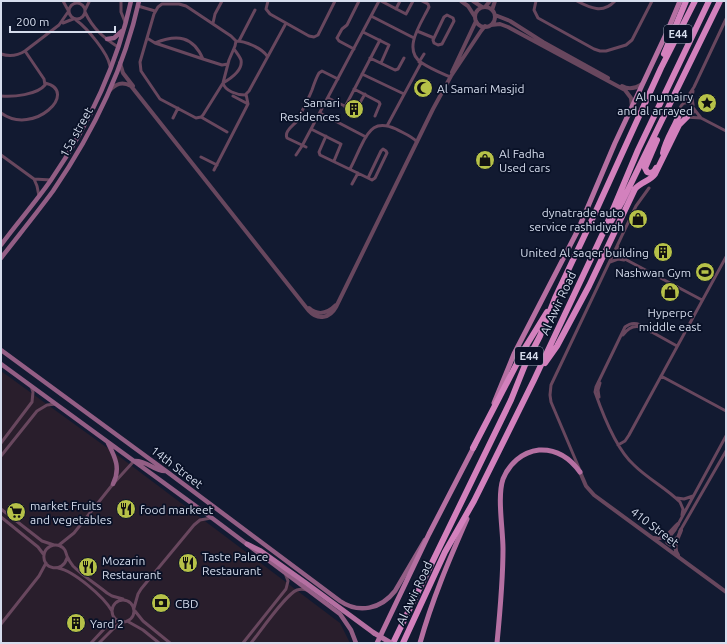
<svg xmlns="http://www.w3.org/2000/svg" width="727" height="644" font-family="Ubuntu,sans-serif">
  <rect width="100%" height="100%" fill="#121a31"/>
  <!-- commercial -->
  <path fill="#291e2c" d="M1,371l123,89 216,163 10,20h-349z"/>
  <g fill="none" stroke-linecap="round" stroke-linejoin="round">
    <!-- minor -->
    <path stroke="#68475e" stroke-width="3" d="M63,1l5,9
      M121,1v11l4,10
      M268,1l-2,8 4,5 39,22 5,1 4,-2 17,-34
      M381,1l25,13 7,-13
      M422,1l6,3 1,3c-7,15 -28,43 -7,56 9,6 19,10 28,14
      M536,1l-2,9 4,8 56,31 6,2h6l20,-6 6,-5 20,-39
      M577,1c13,7 26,13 38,0
      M69 11a8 8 0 1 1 16 0a8 8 0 1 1-16 0Z
      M162,4h17l7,2 45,30 5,5 -1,5 -6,14 -6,23 -20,32 -2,2 -5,1 -36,-19 -19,-28 -1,-9 14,-48 4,-7z
      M138,6l17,5
      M396,9l4,-8
      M85,10l4,-8
      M85,12c8,17 19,26 33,35
      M447,15l6,3 1,3 -12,23 -4,1 -4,-2 -1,-3 11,-23z
      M371,16l43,22
      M76,20c11,8 32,33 34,46
      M63,23l10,-4
      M213,23l2,-9 7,-13
      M417,31l17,7
      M363,32l26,13 -8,18
      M147,38l8,5 48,16 19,6 6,-1
      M236,41c9,0 26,7 31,15
      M239,41l16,-31
      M155,43c22,-9 38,-7 48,16
      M234,49c2,3 6,8 7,11 2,10 -11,19 -18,23 2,8 14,12 22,12l4,-4 36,-66
      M354,49l-15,-8 -2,-3 5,-9 5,-4 12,-24
      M1,54c9,3 16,2 24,-3l34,-26 9,-13
      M370,58l25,12 3,-1 6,-11
      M419,62l5,-8
      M362,74l42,20
      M354,89l25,13 1,2 -5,12
      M1,96c12,1 36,-1 44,-11l-1,-6 -19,-28
      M233,96l15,8
      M328,98l27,13 10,-17
      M683,104l11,-17 32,-68
      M693,105l-1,-8 1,-6
      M345,107l35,-67
      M694,109l7,9
      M1,113c33,24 79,-22 44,-30
      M320,113l46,24
      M689,116l4,-3 1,-4 -4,-6c-5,-1 -8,0 -10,5l2,7 3,2 16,1 25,13
      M201,117l26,15
      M173,118l5,-10
      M387,126l34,-63
      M311,129l30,15 -7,17
      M326,136l-7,16 1,3 48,23
      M302,146l77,-145
      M306,147l-19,-9c-3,-7 6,-12 10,-17 5,-10 11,-21 15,-31 2,-6 4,-12 7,-17l3,-2 16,8
      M383,149l3,2 1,2 -12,25 -3,2 -4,-2 13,-27z
      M1,155l33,24 17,1
      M296,155l6,-9
      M201,157l16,8
      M350,169c4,-7 7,-15 11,-23 8,-17 15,-26 35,-17 7,4 16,7 21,13
      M214,170l34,-66 -2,-10
      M34,179l3,7 2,10
      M352,184l6,-11
      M617,246l3,6 5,6
      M615,251l6,6 81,43
      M610,262l8,-3 6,1
      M650,331l27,15
      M651,332c-9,-6 -16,-13 -26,-5l-29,60 -1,5c8,23 22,58 39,73 14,14 32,23 46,37l3,7 -1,6
      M623,335c5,-7 11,-11 20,-7
      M661,376l65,35
      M599,397l-1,-7 2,-7
      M1,443l31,-41 1,-10 -2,-6
      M618,445l7,-4 4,-6 97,-178
      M1,456l36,-45 10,-6 9,-1
      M579,468l-28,-66 -1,-7 1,-10 85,-179 13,-18
      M677,498l7,1 9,-3
      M1,509l41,32 12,4
      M1,517l37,30 6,8
      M680,531l46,-80
      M676,538l-4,6 -2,1 -3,-2v-3l8,-10 51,-94
      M59,545l15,-12 39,-49 21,-23
      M67,558c-4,15 -25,12 -23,-3 1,-8 10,-12 16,-9 7,3 5,7 8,12 1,3 4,6 5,8 10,10 23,18 34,27l5,3 11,3
      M58,568c16,3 46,29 54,43
      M112 611a11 11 0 1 1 22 0a11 11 0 1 1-22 0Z
      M134,608l4,-14 3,-5 53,-64 6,-5 11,-2
      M135,611l8,10 27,22
      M127,621l16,9 16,13
      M1,624l38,-48 7,-13
      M91,643l14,-15 12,-8
      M99,643l15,-15 8,-6
      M243,643l43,-54 2,-8 -3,-8
      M251,643c9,-11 35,-49 46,-53 3,-1 6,-1 10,0"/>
    <!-- tertiary -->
    <path stroke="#68475e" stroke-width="4" d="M461,1l7,5 7,11
      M473,1l9,6
      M485,7l5,-6
      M475 17a10 10 0 1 1 20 0a10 10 0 1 1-20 0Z
      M492,10l3,-9
      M495,15l15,6 33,21 65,36
      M491,25l9,-1 8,3 117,63 6,8 1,9
      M120,63l3,10 10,13
      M452,72l24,-51
      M622,86c7,4 14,2 20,-2
      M110,90c6,-6 12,-9 21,-4l178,225c9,10 21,7 27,-4l97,-198 18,-33 30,-45 4,-5
      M309,308c9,8 19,5 27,-3
      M580,472l6,14 8,9 132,97
      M654,538c13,2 15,-6 24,-14
      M678,555c-6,-9 0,-16 3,-25"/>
    <!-- secondary -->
    <path stroke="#935e85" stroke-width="4.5" d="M107,39l7,-1 8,-7
      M1,245c16,-22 34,-42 50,-65 37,-54 66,-115 80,-179
      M1,258c17,-22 35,-44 52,-67 39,-57 71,-122 86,-190
      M1,350l165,121 174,130c19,13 41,8 55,-10l30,-51
      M1,364l211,154 128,96 11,16 5,13
      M108,443c7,14 13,25 5,41
      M134,461c14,-1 20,11 32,10"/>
    <!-- primary -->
    <path stroke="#b570a2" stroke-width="5" d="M494,403l20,-49 64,-124 37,-87 52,-111 13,-31
      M247,544l14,7 45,32 68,50
      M377,643l52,-109 46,-89
      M420,643c12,-43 29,-83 47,-124
      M497,643c3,-31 6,-63 6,-94 0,-20 -6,-52 0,-70 6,-15 19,-27 36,-29 17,-1 31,8 41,22"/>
    <!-- motorway -->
    <path stroke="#d381bd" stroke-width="6" d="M664,54l22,-53
      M663,153c3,-15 13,-27 17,-41
      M656,168c-2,4 -4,6 -9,4l-2,-4 12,-28
      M610,223l12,-21 98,-201
      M545,363l12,-17 32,-60 46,-97c6,-7 15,-8 20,-15l24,-49 8,-8
      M473,448l53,-102 21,-34
      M393,643l118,-243 14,-35 15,-29 15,-38 35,-74 71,-156 34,-67
      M403,643l42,-91 29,-51 60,-121 70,-149 34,-81 71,-149"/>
    <!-- primary-bridge -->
    <path stroke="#b570a2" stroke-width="5" d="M374,633l17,10"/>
  </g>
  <!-- icons -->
  <defs>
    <symbol id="mosque-disc" viewBox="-11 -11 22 22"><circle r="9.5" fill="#b6c148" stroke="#091127"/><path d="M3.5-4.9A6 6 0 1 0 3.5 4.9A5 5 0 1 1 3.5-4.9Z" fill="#111"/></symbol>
    <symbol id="sight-disc" viewBox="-11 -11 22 22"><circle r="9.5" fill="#b6c148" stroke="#091127"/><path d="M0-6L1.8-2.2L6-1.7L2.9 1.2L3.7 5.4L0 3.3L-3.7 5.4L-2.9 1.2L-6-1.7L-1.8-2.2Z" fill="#111"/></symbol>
    <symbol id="building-disc" viewBox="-11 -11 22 22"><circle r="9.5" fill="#b6c148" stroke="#091127"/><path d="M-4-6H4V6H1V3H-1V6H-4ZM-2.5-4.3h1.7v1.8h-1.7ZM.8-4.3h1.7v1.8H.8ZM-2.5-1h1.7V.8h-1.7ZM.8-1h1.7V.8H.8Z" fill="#111"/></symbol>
    <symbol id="shop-disc" viewBox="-11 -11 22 22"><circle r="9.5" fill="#b6c148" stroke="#091127"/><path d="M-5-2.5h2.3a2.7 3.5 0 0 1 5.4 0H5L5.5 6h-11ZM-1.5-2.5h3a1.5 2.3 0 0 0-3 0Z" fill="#111"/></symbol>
    <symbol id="stadium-disc" viewBox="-11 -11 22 22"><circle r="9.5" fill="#b6c148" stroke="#091127"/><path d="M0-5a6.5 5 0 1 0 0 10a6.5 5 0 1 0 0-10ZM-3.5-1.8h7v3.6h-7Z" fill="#111"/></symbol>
    <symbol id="restaurant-disc" viewBox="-11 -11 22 22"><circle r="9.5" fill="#b6c148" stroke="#091127"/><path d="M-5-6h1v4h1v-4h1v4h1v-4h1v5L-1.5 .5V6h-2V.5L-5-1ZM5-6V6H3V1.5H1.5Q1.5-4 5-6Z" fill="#111"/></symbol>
    <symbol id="supermarket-disc" viewBox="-11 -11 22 22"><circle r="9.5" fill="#b6c148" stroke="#091127"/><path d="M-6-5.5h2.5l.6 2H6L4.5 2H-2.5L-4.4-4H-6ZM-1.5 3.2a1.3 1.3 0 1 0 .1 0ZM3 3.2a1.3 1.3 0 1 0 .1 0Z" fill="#111"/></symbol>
    <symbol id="bank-disc" viewBox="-11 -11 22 22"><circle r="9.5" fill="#b6c148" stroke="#091127"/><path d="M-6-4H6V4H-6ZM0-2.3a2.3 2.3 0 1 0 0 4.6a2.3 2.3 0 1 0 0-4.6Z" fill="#111"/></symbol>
  </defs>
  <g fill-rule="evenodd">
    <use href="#mosque-disc" x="412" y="77" width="22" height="22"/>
    <use href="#sight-disc" x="696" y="92" width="22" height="22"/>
    <use href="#building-disc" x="343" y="98" width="22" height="22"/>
    <use href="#shop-disc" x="474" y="149" width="22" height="22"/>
    <use href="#shop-disc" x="627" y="208" width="22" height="22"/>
    <use href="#building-disc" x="652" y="241" width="22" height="22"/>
    <use href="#stadium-disc" x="694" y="261" width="22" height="22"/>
    <use href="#shop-disc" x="659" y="281" width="22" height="22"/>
    <use href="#restaurant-disc" x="115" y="498" width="22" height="22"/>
    <use href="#supermarket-disc" x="5" y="501" width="22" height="22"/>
    <use href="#restaurant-disc" x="177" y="552" width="22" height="22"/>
    <use href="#restaurant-disc" x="77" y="556" width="22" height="22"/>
    <use href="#bank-disc" x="150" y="592" width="22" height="22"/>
    <use href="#building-disc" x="65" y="612" width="22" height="22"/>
  </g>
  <g text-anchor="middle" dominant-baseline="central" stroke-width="3.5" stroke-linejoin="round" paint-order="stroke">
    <!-- shield labels -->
    <g fill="#091127" stroke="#98a0b2" stroke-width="1">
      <rect x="664" y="25" width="28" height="18" rx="3"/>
      <rect x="515" y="347" width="28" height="18" rx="3"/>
    </g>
    <g font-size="11" font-weight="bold" fill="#d6dded">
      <text x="678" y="34">E44</text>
      <text x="529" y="356">E44</text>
    </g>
    <!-- poi labels -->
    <g font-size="12" fill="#d6dded" stroke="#091127" text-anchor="start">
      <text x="437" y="88">Al Samari Masjid</text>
      <text x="693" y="96" text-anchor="end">Al numairy<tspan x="693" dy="14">and al arrayed</tspan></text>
      <text x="340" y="102" text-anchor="end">Samari<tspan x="340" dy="14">Residences</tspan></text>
      <text x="499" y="153">Al Fadha<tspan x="499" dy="14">Used cars</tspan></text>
      <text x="624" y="212" text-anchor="end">dynatrade auto<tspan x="624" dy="14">service rashidiyah</tspan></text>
      <text x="649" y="252" text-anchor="end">United Al saqer building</text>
      <text x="691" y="272" text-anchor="end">Nashwan Gym</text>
      <text x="670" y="312" text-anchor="middle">Hyperpc<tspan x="670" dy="14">middle east</tspan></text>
      <text x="30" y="505">market Fruits<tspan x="30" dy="14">and vegetables</tspan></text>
      <text x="140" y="509">food markeet</text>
      <text x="202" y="556">Taste Palace<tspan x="202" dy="14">Restaurant</tspan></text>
      <text x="102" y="560">Mozarin<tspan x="102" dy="14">Restaurant</tspan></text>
      <text x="175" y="603">CBD</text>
      <text x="90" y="623">Yard 2</text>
    </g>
    <!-- street labels -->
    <g font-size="12" fill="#d6dded" stroke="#091127">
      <text transform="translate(76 132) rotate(-61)">15a street</text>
      <text transform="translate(558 303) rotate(-65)">Al Awir Road</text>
      <text transform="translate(177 467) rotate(37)">14th Street</text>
      <text transform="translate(655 527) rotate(37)">410 Street</text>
      <text transform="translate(414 593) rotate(-65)">Al Awir Road</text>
    </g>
  </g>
  <!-- border -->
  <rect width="727" height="644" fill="none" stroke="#d6dded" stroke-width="4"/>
  <!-- scale -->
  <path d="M10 26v6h105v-6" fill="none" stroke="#d6dded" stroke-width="2"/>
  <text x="16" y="26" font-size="12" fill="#d6dded" stroke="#091127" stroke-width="3" paint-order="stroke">200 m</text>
</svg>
